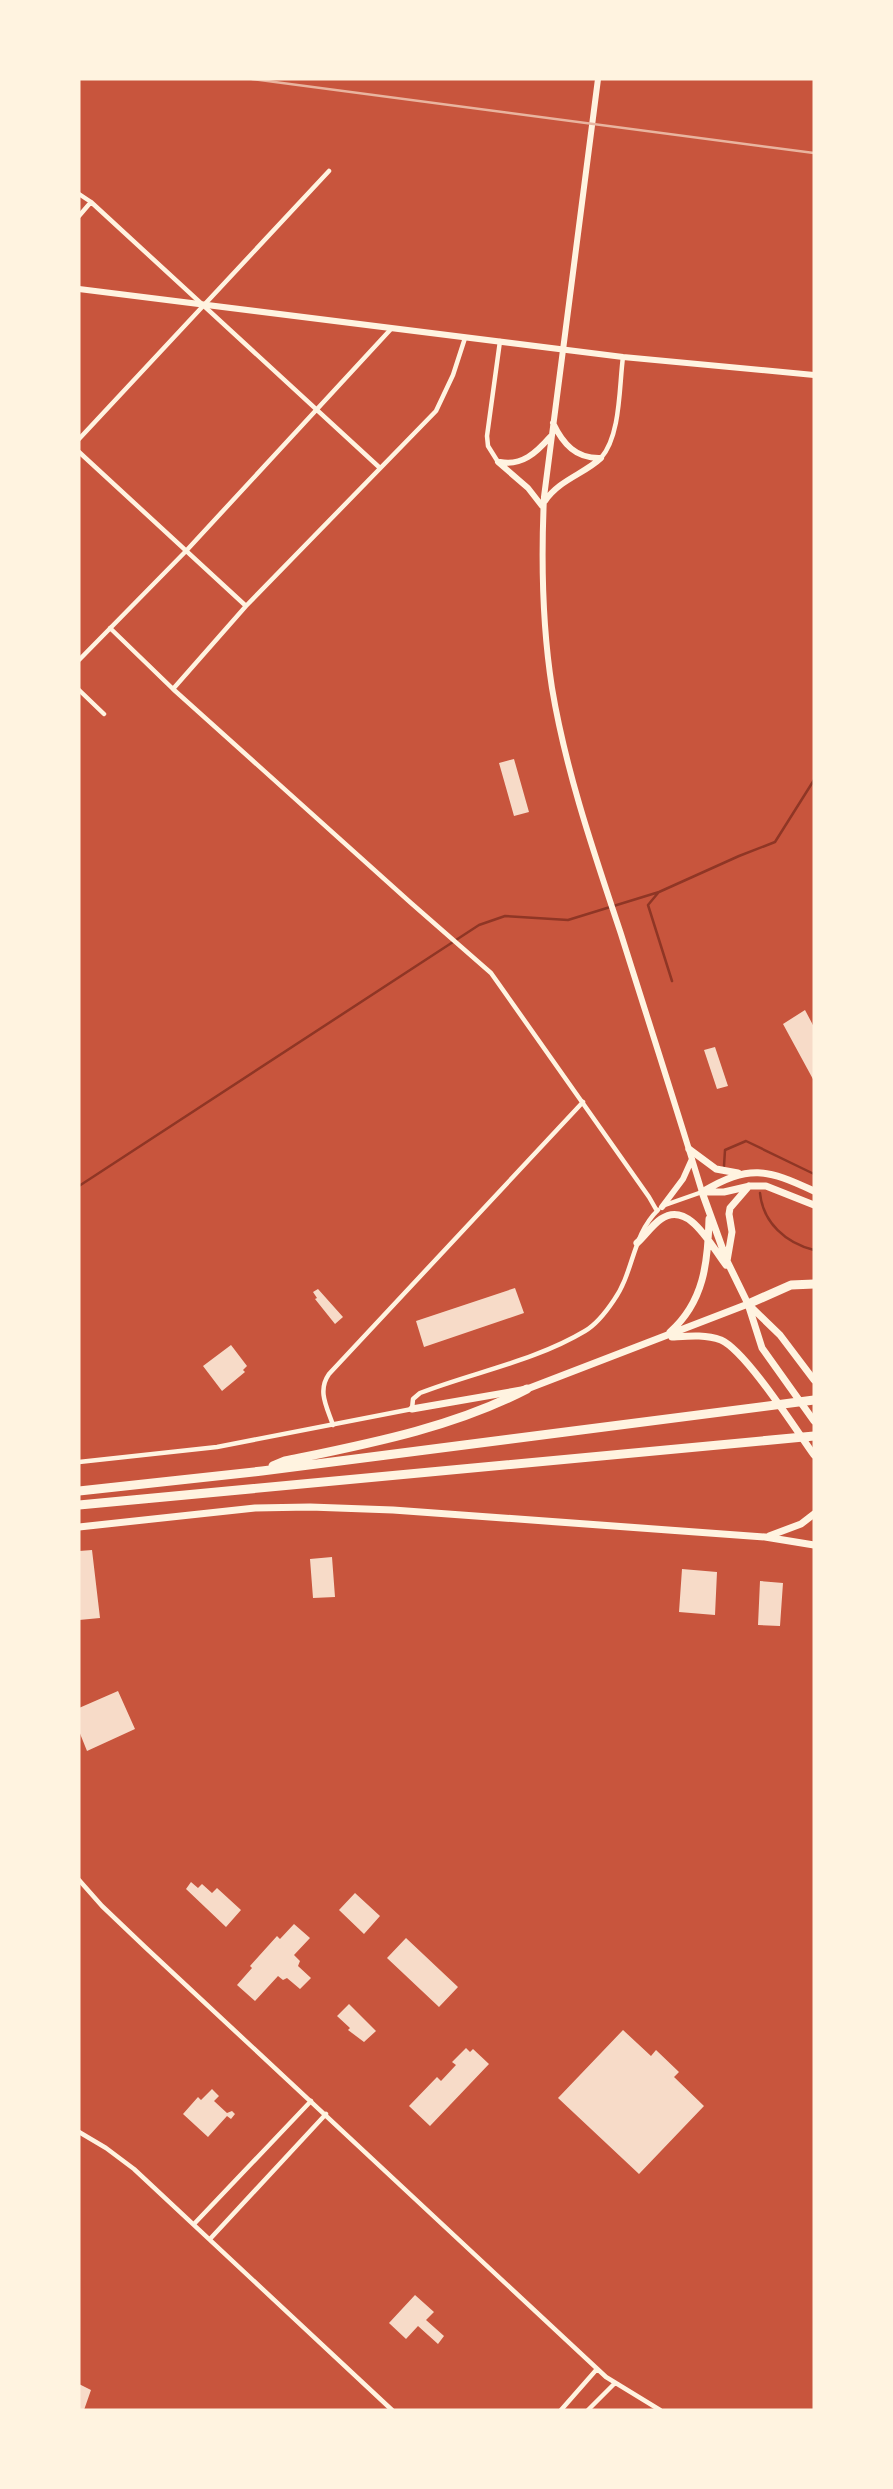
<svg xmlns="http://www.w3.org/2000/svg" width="893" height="2489" font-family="Montserrat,sans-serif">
  <rect width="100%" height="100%" fill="#c8553d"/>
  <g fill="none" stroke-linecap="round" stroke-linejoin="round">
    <!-- stream -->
    <path stroke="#8f3625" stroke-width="2.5" d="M658,893l-10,12 24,76
      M724,1166l1,-16 21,-9 68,33
      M79,1186l400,-261 26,-9 63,4 91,-28 80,-36 36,-14 39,-62
      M760,1193c3,30 26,50 54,57"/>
  </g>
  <!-- building -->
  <path fill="#f7dbc8" d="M514,759l15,53 -15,4 -15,-53z
    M805,1010l9,17v54l-31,-57z
    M715,1047l13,39 -11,3 -13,-39z
    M515,1288l9,25 -100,34 -8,-26z
    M318,1289l25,28 -8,7 -20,-25 2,-1 -4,-6z
    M231,1345l16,21 -4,4 2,2 -23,19 -19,-25z
    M92,1550l8,68 -21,2v-69z
    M332,1557l3,40 -22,1 -3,-39z
    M682,1569l35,3 -2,43 -36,-3z
    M760,1581l23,2 -3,43 -22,-1z
    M118,1691l17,38 -48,22 -8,-20v-23z
    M191,1882l7,6 4,-4 10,9 5,-5 24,22 -15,17 -40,-38z
    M355,1893l25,23 -16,18 -25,-24z
    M294,1924l16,14 -16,17 6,6 -2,5 13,12 -11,11 -13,-11 -4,2 -5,-4 -23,25 -18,-16 15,-17 -2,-2 27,-30 3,3z
    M406,1938l52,49 -19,20 -52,-49z
    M349,2004l27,27 -12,11 -16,-12 2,-2 -13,-12z
    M623,2030l28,26 5,-6 23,22 -5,5 30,29 -65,68 -81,-76z
    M466,2048l4,4 3,-3 16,15 -59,62 -21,-20 28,-29 4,4 15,-16 -4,-3z
    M212,2089l7,7 -5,5 13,12 5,-2 3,3 -4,5 -4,-3 -19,21 -25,-23 15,-17 3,3z
    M415,2295l19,17 -8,8 18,16 -6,8 -20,-18 -12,13 -17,-16z
    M79,2384l12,6 -7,20h-5z"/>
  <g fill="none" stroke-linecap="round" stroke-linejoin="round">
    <!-- minor -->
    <path stroke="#fff3e0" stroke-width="4.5" d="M79,194l12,8 289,266
      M79,216l12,-14
      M79,439l250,-268
      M79,452l167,154
      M601,458c20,-23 18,-72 22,-101
      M498,462l-10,-16 -1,-10 13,-95
      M110,628l63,61 238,214 80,70 158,224 8,14
      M79,660l107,-109 205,-222
      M173,689l73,-83 190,-195 17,-36 12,-37
      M79,690l25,24
      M665,1205l37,-13
      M333,1425c-6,-18 -16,-34 -4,-51l254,-272
      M79,1462l138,-15 195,-38 1,-10 7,-6c54,-21 115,-32 165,-62 12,-7 21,-19 29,-31 20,-28 18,-65 44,-90
      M79,1880l23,26 43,41 461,430 54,33
      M79,2132l27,16 28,21 258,241
      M194,2224l117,-123
      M210,2239l116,-125
      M561,2410l36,-41
      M588,2410l27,-27"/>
    <!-- tertiary -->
    <path stroke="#fff3e0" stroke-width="6" d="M79,289l544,68 191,18"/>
    <!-- secondary -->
    <path stroke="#fff3e0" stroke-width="6" d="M598,79l-54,418c-3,64 -2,127 8,191 14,84 42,165 69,246 27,86 55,172 81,258
      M553,423c10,21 23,36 48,35
      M498,462l30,26 14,18
      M500,462c22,4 36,-9 50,-25
      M545,501c14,-21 39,-27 56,-43
      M662,1207l21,-28 9,-20"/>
    <!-- primary -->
    <path stroke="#fff3e0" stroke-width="7" d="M689,1149l27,20 22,4
      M702,1192l25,69 21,43 14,44 52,73
      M702,1192c47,-28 65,-23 112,-1
      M703,1192h21l26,-6h16l48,19
      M637,1243c8,-7 15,-18 24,-24 28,-19 50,27 65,46
      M727,1261l5,-29 -3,-18 1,-6 19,-22
      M748,1304l32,31 34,45
      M670,1332c34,-30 38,-70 39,-113
      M672,1337c16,-1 33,-3 49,3 25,11 75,90 93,115
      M412,1409l115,-20 221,-85
      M79,1527l176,-19 55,-1 83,3 372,27 49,8
      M769,1536l32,-12 13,-10"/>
    <!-- motorway -->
    <path stroke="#fff3e0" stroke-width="9" d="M748,1304l43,-19 23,-1
      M273,1466l12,-5c82,-17 167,-33 242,-72
      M79,1491l183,-20 552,-71
      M79,1505l735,-69"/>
    <!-- rail -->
    <path stroke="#e9b49f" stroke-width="2.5" d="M252,79l562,74"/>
  </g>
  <!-- border -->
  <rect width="893" height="2489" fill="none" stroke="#fff3e0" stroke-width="161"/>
</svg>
